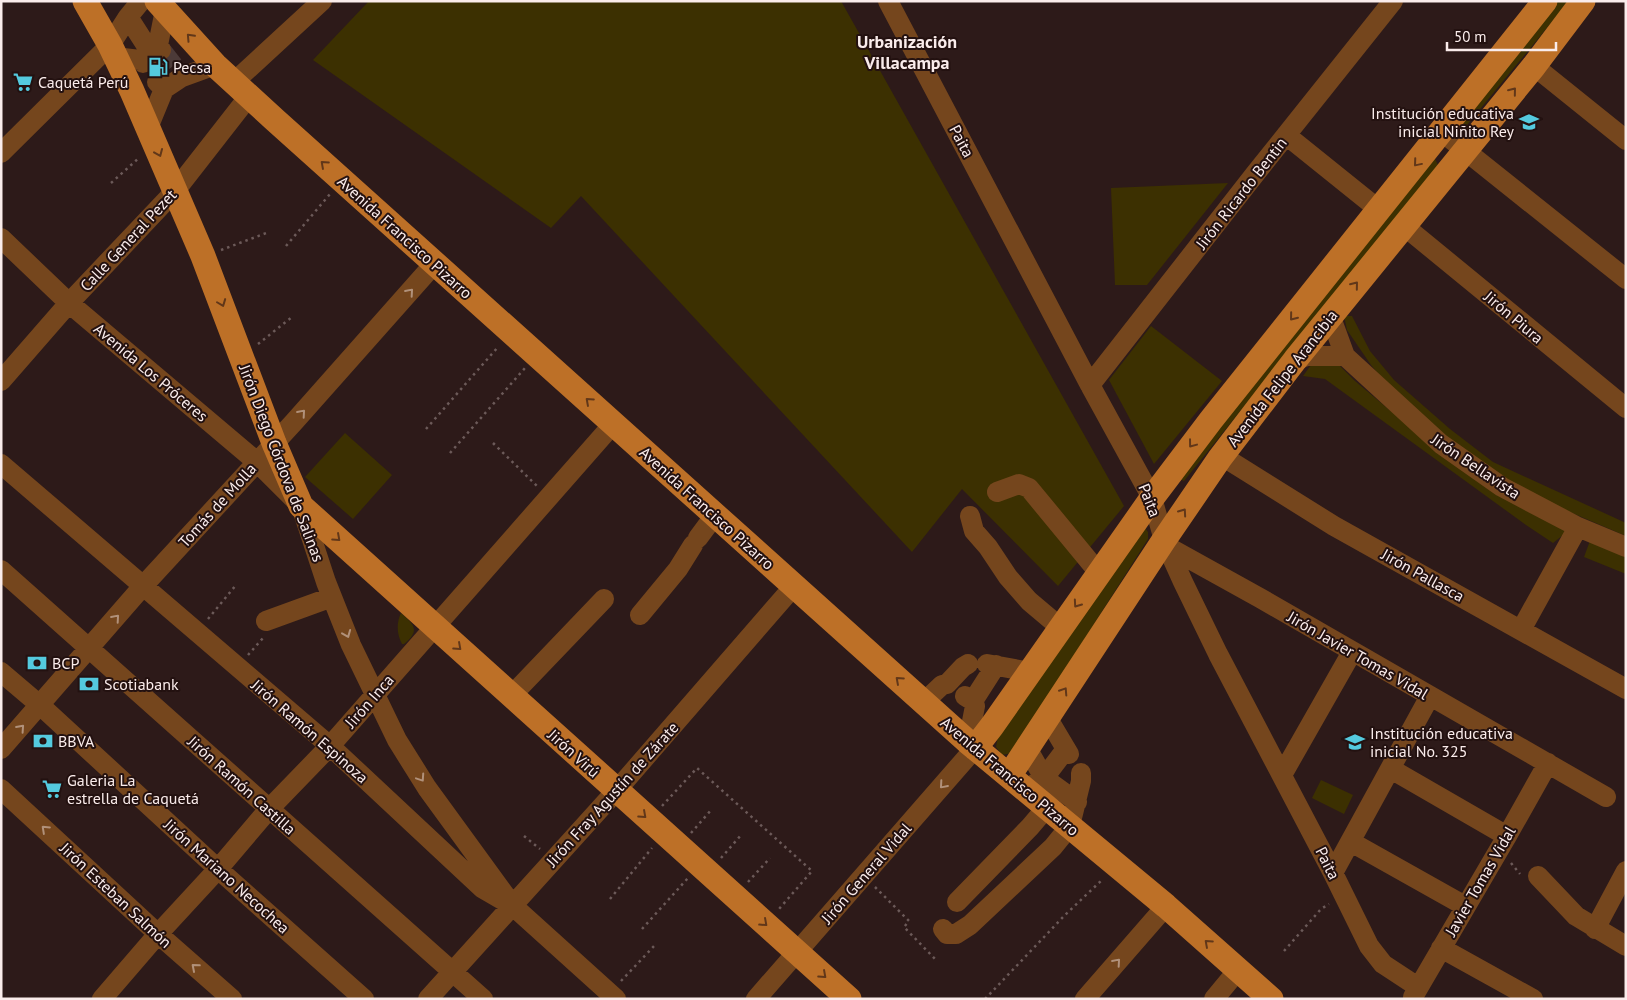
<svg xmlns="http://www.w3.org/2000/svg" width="1627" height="1000" font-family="'PT Sans',sans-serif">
  <rect width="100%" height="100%" fill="#2d1a19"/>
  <!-- green -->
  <path fill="#3c3001" d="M369,1h472l283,505 -66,80 -96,-97 -50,63 -331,-356 -30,32 -238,-168z
    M1554,1h15l-107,130 -7,-5z
    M1434,157l4,8 -254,316 -5,-2z
    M1228,183l-81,102h-32l-4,-97z
    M1344,316h8l18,35 24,29 56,49 43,33 133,61v13l-96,-41 -91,-59 -46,-44 -22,-27 -24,-35z
    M1151,326l71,55 -68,83 -45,-84z
    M1316,358l24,8 15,15 50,42 163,108 -15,12 -27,-18 -201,-146 -22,-3z
    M345,433l47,42 -39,44 -48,-42z
    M1142,524l6,8v7l-136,214 -10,2 -6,-8 2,-11z
    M1591,538l35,14v22l-42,-17z
    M401,613c14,12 19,18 3,31h-2c-5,-9 -6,-21 -1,-31z
    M1321,780l32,15 -9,19 -32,-16z"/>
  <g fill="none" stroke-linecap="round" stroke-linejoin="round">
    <!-- minor-tunnel -->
    <path stroke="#4c3a38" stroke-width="20" stroke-dasharray="20 10" stroke-linecap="butt" d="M161,50l15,19"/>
    <!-- path -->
    <path stroke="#6c5a59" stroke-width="2.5" stroke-dasharray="2.5 4" stroke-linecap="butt" d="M111,183l29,-26
      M286,246l44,-52
      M221,250l48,-18
      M258,344l34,-27
      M426,429l72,-82
      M493,443l44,43
      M450,453l75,-85
      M208,619l28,-34
      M248,655l15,-17
      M662,806l35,-38 115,103 -33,38
      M691,833l21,-24
      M524,836l16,13
      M721,858l21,-24
      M1511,863l9,11
      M748,882l22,-24
      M875,887l34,34 -5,6 32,33
      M610,899l42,-51
      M642,929l46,-51
      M1284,951l37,-42 8,-5
      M621,981l34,-36
      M985,999l80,-84 38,-36"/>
    <!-- minor -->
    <path stroke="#75461d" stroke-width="20" d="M888,1l202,384 62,113 12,42 19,42 35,72 115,219 36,73 14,18 35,23
      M128,17l25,39
      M161,50l-3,-5 7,-35
      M115,57l25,3 3,3
      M1534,66l92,74
      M234,82l88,-81
      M164,89l18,-12 33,-12
      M148,128l16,-39 -7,-7
      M1442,132l184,147
      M1286,135l92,74
      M1,153l109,-108 18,-28 13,-16
      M1403,225l223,183
      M1,238l68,65 188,159 44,44 25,76 25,63 46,95 30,48 86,118
      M1330,315l15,41 96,88 61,43 76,40 48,20
      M1295,360l12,-4h38
      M1,381l68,-78 106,-112 75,-96
      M1090,385l165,-211 138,-173
      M1222,456l112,70 292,163
      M1,464l329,282 152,142 31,18 103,93
      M997,492l22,-8 10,4 70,85
      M970,516l4,15 14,16 20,30 21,24 32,27
      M698,538l17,-23
      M1168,547l92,51 346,199
      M1,570l482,429
      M640,615l38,-46 15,-24
      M266,621l66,-24
      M1521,630l57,-103
      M987,664l43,8
      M1,672l40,34 177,163 146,130
      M511,696l93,-97
      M965,696l8,5 2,5 -7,36
      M973,701l23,-36
      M924,702l18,-17 5,-1 16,-17 5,-3
      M1047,717l22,37
      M1027,748l17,30 22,-29
      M1,749l142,-163 151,-164 141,-159
      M1391,769l116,67
      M1282,775l70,-123
      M1033,785l11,-7 33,24
      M1,789l157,145 74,65
      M1351,842l114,64
      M1333,873l97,-177
      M1538,876l38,40 50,30
      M957,902l73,-75 17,-20
      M943,929l4,5h9l14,-9 83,-78 17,-21 11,-45v-8
      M1595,929l31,-58
      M1441,948l92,51
      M1413,997l94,-161 41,-73
      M102,999l56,-65 60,-65 51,-60 61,-63 284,-323
      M428,999l188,-208 178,-205
      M756,999l219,-251
      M1085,999l81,-93
      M1214,999l24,-29"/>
    <!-- major -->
    <path stroke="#bd7027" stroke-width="25" d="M85,1l25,44 22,46 71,165 71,187 27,63 548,493
      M157,1l58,64 60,55 693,622 198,164 105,93
      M975,748l17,-22 160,-228 59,-78 334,-419
      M1009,776l155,-236 56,-82 75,-98 239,-294 49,-65"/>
  </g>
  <!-- one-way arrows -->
  <defs><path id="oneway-chevron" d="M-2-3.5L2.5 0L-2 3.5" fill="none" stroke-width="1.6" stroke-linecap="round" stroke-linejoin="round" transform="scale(1.25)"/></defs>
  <g stroke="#613719">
    <use href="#oneway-chevron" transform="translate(190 37) rotate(-133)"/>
    <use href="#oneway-chevron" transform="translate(1513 91) rotate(-51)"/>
    <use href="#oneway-chevron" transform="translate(159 153) rotate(67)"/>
    <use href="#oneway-chevron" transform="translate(1417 163) rotate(130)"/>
    <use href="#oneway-chevron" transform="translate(324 164) rotate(-138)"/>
    <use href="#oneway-chevron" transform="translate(1355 285) rotate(-51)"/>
    <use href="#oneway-chevron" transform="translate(222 303) rotate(69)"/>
    <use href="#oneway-chevron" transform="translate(1293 317) rotate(129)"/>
    <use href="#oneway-chevron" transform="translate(589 401) rotate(-138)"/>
    <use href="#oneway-chevron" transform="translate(1192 444) rotate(127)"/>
    <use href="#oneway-chevron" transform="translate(1183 512) rotate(-55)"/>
    <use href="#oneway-chevron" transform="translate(337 538) rotate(42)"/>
    <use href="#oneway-chevron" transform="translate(1077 604) rotate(125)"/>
    <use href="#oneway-chevron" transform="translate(458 647) rotate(42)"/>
    <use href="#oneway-chevron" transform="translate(899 680) rotate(-138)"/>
    <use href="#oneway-chevron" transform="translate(1064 691) rotate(-57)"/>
    <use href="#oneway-chevron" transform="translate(643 815) rotate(42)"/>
    <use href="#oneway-chevron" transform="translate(764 923) rotate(42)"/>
    <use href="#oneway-chevron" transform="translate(1208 943) rotate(-138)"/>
    <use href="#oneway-chevron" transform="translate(823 975) rotate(42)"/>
  </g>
  <g stroke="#b1917a">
    <use href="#oneway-chevron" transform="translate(410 292) rotate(-49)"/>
    <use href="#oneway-chevron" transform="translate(302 413) rotate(-49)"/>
    <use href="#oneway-chevron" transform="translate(116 618) rotate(-49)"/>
    <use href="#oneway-chevron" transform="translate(347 634) rotate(68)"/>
    <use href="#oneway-chevron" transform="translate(21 728) rotate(-48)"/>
    <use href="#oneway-chevron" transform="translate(421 778) rotate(56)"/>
    <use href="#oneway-chevron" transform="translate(943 785) rotate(131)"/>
    <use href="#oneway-chevron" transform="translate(45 829) rotate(-137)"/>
    <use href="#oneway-chevron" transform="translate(1117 962) rotate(-49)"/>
    <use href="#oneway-chevron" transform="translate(195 967) rotate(-139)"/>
  </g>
  <!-- icons -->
  <defs>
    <symbol id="fuel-bare" viewBox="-9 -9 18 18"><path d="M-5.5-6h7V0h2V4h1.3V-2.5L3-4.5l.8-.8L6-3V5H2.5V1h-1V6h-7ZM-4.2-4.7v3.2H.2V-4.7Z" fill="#54cade" stroke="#231110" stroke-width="2.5" paint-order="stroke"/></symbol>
    <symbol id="supermarket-bare" viewBox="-9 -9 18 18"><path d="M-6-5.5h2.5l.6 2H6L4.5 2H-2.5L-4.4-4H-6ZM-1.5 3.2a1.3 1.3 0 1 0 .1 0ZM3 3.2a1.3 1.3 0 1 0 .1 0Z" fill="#54cade" stroke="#231110" stroke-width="2.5" paint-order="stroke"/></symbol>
    <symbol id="school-bare" viewBox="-9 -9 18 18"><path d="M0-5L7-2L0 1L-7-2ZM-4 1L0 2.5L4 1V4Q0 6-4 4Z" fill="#54cade" stroke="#231110" stroke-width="2.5" paint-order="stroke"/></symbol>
    <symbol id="bank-bare" viewBox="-9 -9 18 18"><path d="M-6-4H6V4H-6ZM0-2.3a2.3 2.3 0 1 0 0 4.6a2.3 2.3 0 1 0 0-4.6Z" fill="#54cade" stroke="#231110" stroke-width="2.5" paint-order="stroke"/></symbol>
  </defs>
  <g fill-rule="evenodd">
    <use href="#fuel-bare" x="144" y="53" width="28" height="28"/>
    <use href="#supermarket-bare" x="9" y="68" width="28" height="28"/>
    <use href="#school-bare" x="1515" y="108" width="28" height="28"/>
    <use href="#bank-bare" x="23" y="649" width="28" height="28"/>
    <use href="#bank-bare" x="75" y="670" width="28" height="28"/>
    <use href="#bank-bare" x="29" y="727" width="28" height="28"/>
    <use href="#school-bare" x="1341" y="728" width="28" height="28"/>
    <use href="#supermarket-bare" x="38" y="775" width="28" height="28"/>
  </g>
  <g text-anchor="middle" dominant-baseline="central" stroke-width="4" stroke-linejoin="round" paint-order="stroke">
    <!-- poi labels -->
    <g font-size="16" fill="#faeceb" stroke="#231110" text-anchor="start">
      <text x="173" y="67">Pecsa</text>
      <text x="38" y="82">Caquetá Perú</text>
      <text x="1514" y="113" text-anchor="end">Institución educativa<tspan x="1514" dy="18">inicial Niñito Rey</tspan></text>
      <text x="52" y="663">BCP</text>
      <text x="104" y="684">Scotiabank</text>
      <text x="1370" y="733">Institución educativa<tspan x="1370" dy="18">inicial No. 325</tspan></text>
      <text x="58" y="741">BBVA</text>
      <text x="67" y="780">Galeria La<tspan x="67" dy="18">estrella de Caquetá</tspan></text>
    </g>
    <!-- street labels -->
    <g font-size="16" fill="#faeceb" stroke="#231110">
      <text transform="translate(962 141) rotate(62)">Paita</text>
      <text transform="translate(1241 193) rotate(-52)">Jirón Ricardo Bentin</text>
      <text transform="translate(405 237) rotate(42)">Avenida Francisco Pizarro</text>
      <text transform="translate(128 240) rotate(-47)">Calle General Pezet</text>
      <text transform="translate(1514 317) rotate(40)">Jirón Piura</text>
      <text transform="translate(151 372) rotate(40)">Avenida Los Próceres</text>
      <text transform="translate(1282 378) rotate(-52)">Avenida Felipe Arancibia</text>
      <text transform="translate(282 463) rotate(69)">Jirón Diego Córdova de Salinas</text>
      <text transform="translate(1476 466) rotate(34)">Jirón Bellavista</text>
      <text transform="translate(1150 500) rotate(68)">Paita</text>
      <text transform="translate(217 505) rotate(-48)">Tomás de Molla</text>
      <text transform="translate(707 508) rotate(42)">Avenida Francisco Pizarro</text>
      <text transform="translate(1423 575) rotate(29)">Jirón Pallasca</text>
      <text transform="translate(1358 655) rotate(30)">Jirón Javier Tomas Vidal</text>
      <text transform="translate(369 701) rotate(-49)">Jirón Inca</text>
      <text transform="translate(310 731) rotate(41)">Jirón Ramón Espinoza</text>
      <text transform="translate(574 753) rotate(42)">Jirón Virú</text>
      <text transform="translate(1010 776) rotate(40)">Avenida Francisco Pizarro</text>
      <text transform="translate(242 785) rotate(42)">Jirón Ramón Castilla</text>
      <text transform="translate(612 794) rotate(-48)">Jirón Fray Agustín de Zárate</text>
      <text transform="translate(1328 863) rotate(63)">Paita</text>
      <text transform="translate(866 873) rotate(-49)">Jirón General Vidal</text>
      <text transform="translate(227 876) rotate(42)">Jirón Mariano Necochea</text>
      <text transform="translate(1480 881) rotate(-60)">Javier Tomas Vidal</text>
      <text transform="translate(116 895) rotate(43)">Jirón Esteban Salmón</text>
    </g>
    <!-- neighbourhood labels -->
    <g font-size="18" font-weight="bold" fill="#faeceb" stroke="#231110">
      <text x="907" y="41">Urbanización<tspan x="907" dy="21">Villacampa</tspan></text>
    </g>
  </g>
  <!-- border -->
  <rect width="1627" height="1000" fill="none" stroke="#faeceb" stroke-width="5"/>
  <!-- scale -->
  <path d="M1447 42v8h109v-8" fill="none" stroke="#faeceb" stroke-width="2.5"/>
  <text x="1454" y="42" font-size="15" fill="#faeceb" stroke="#231110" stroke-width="4" paint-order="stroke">50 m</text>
</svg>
